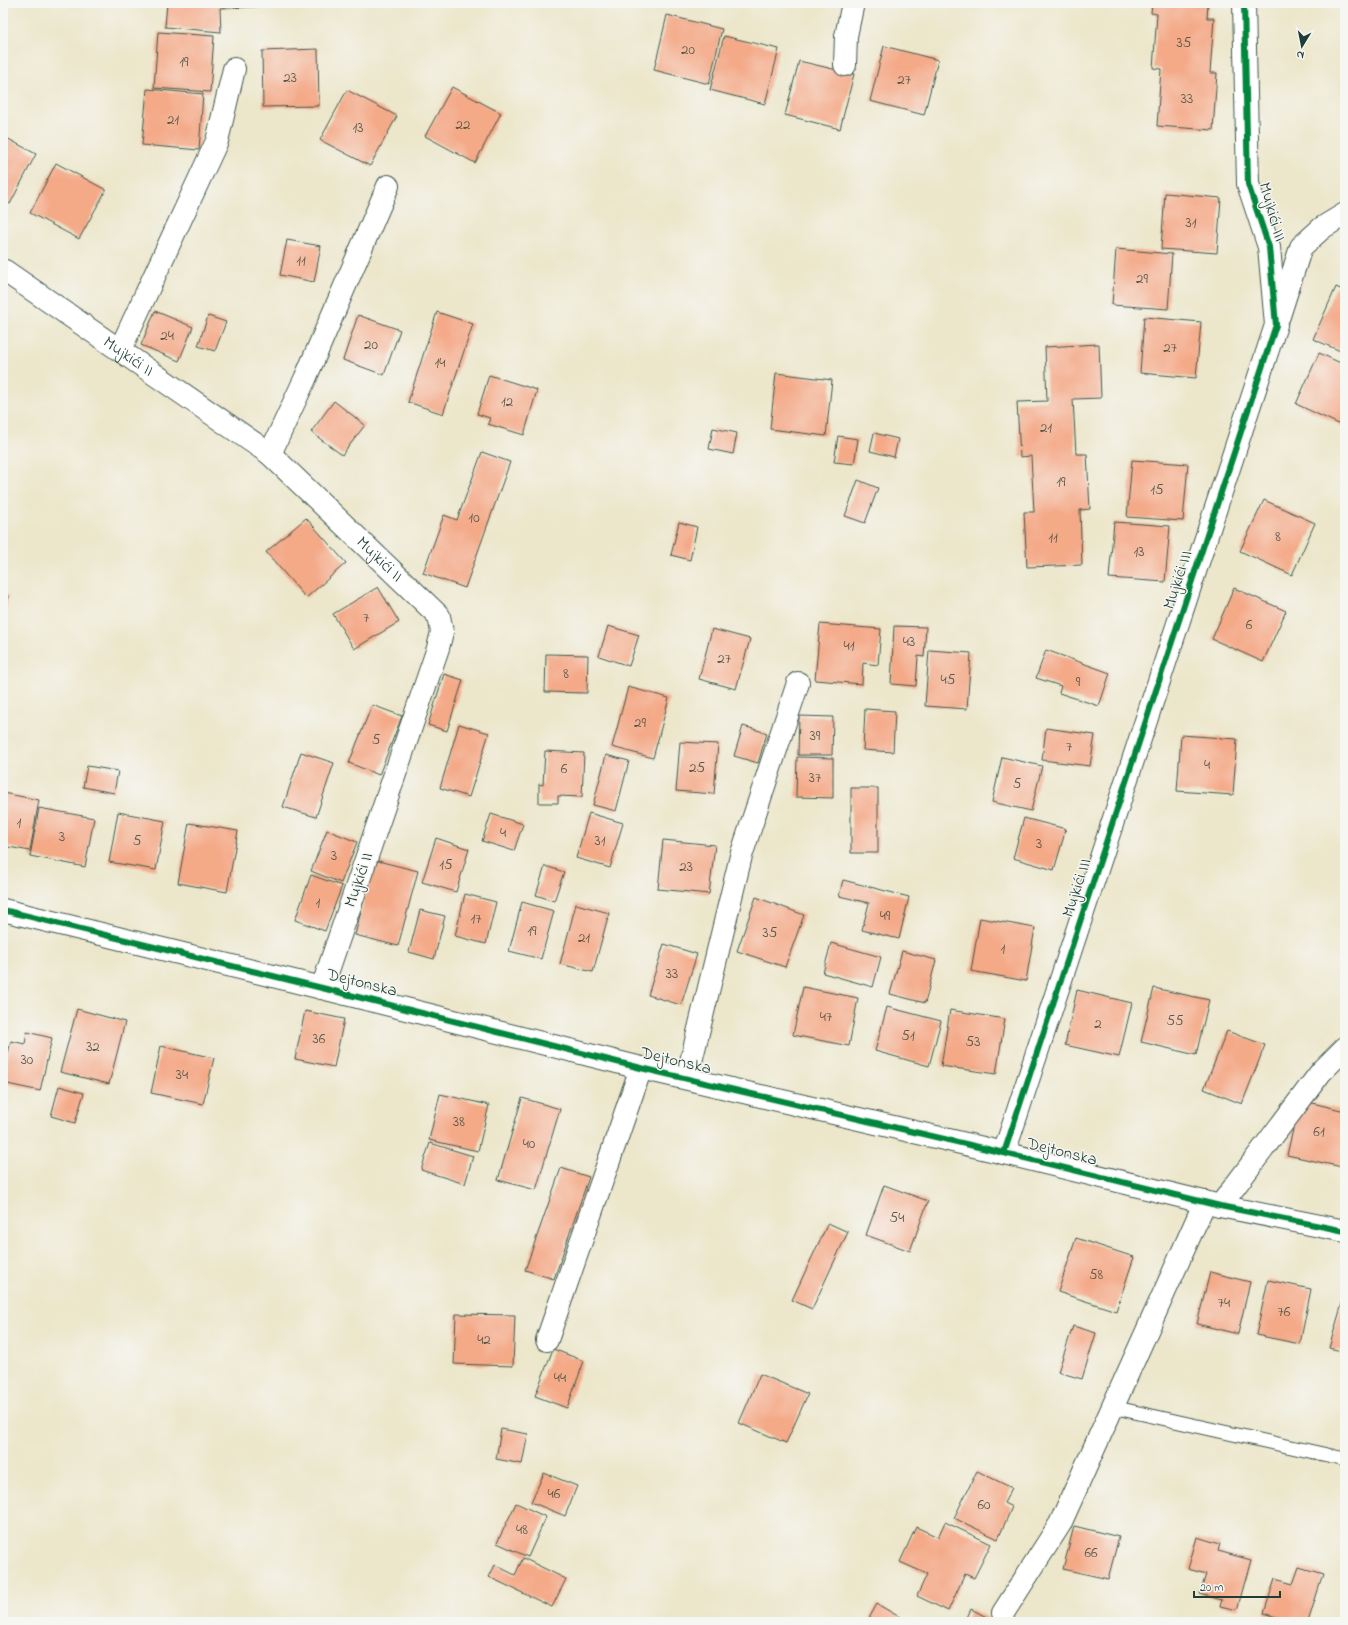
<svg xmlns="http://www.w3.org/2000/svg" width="1348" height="1625" font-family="'Indie Flower',sans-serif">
  <rect width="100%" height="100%" fill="#f6f6f2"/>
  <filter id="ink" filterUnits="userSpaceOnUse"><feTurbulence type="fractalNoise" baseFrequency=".025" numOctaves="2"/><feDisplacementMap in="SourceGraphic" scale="8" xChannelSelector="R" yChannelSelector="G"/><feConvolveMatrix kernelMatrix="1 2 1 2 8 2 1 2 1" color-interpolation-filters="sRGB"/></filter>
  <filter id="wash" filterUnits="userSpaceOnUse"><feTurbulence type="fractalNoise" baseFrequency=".012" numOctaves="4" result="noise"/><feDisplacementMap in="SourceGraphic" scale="16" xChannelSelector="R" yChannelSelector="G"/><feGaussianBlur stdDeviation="0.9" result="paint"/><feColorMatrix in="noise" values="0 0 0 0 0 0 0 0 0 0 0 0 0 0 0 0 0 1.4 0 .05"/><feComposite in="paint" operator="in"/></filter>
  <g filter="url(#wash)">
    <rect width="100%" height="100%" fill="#ece6ca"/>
    <g id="blocks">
      <!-- building -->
      <path fill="#f4a987" d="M167,3h110v3l-57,2 1,24 -56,-5z
        M1152,3h56l-1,15h7l-4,55h7l-4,57 -56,-4 4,-57 -8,-1 4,-54 -6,-1z
        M667,15l55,14 -13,55 -55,-14z
        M158,32l56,4 -4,56 -56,-4z
        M724,36l55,13 -14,55 -55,-14z
        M884,46l54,14 -14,55 -54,-14z
        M318,49l1,57 -56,1 -1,-56z
        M799,61l55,13 -14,55 -55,-14z
        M452,87l49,26 -26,50 -50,-27z
        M147,89l56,5 -4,56 -57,-5z
        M347,90l50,26 -27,50 -50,-26z
        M3,136l33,18 -26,50 -7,-4z
        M56,163l50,27 -27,49 -49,-26z
        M1165,193l56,5 -4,55 -56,-4z
        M287,240l34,6 -7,36 -34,-7z
        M1116,249l56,5 -4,55 -56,-4z
        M1336,287l9,4v62l-32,-14z
        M155,311l38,16 -14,34 -38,-16z
        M437,312l36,12 -30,90 -35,-12z
        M358,315l42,15 -16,45 -41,-15z
        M208,316l18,6 -11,29 -17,-5z
        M1144,317l57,5 -5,56 -56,-5z
        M1099,344l2,54 -28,1 3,55h11l3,55 -10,1 2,55 -55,2 -3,-55h10l-3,-56 -11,1 -3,-55 30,-1 -2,-54z
        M1319,353l26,12v62l-49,-23z
        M776,373l56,7 -6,56 -56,-7z
        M489,375l48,15 -13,45 -36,-11 2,-6 -13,-4z
        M334,401l31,24 -23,30 -31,-23z
        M713,428l24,5 -4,21 -24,-5z
        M874,433l24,6 -4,18 -24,-6z
        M838,436l20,3 -4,25 -20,-2z
        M482,452l28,10 -45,126 -42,-15 21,-58 13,5z
        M1132,460l56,4 -5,57 -56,-4z
        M858,480l20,8 -13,35 -20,-7z
        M1264,500l51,23 -23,52 -52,-24z
        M306,518l40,45 -40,35 -40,-46z
        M679,522l18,5 -7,33 -19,-5z
        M1114,522l56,4 -5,56 -56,-4z
        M378,587l21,35 -45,27 -21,-35z
        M1234,588l52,23 -23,51 -51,-23z
        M3,595l5,1 -4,24h-1z
        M820,624l61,5 -3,36 -15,-2 -1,21 -47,-4z
        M608,626l31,9 -10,31 -30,-10z
        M894,626l32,1 -2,30 -6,-1 -2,30 -25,-2z
        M712,629l38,10 -14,50 -37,-10z
        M929,650l42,3 -4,56 -42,-3z
        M1046,650l64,23 -11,33 -40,-13 2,-7 -25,-8z
        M546,654l42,1 -1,38 -42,-1z
        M444,674l19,6 -16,51 -19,-6z
        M628,687l41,11 -16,60 -41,-11z
        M372,705l30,11 -23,59 -30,-12z
        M865,709l30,2 -2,41 -30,-2z
        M799,716l34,1 -1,38h-34z
        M459,724l30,9 -20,64 -29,-9z
        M743,726l24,7 -9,30 -24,-7z
        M1046,728l49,7 -5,31 -48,-6z
        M1181,735l56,4 -4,56 -56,-4z
        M680,742l38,2 -4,50 -38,-3z
        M545,751l39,2 -2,44 -24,-1v7h-19v-19l4,1z
        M301,752l33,11 -18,54 -33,-10z
        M606,755l23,6 -13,50 -23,-6z
        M797,757l36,1v40l-37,-1z
        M1002,757l40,9 -11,45 -39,-9z
        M87,766l31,5 -4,22 -31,-6z
        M851,788h27v65h-27z
        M3,793l36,7 -9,51 -27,-5z
        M39,808l55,10 -9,49 -55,-11z
        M118,812l47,9 -9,49 -47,-8z
        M589,813l34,10 -13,45 -34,-10z
        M491,814l32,10 -9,27 -32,-10z
        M1024,818l42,11 -12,41 -41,-12z
        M189,823l49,8 -11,61 -49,-9z
        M327,830l30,12 -16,41 -30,-12z
        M436,838l33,11 -13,43 -34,-10z
        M663,840l52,5 -6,49 -51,-5z
        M374,860l44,11 -20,75 -43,-11z
        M545,866l19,6 -10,29 -18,-6z
        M311,875l31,11 -17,45 -30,-11z
        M843,880l66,17 -10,42 -37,-9 7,-27 -30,-7z
        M465,894l31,8 -10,42 -31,-8z
        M756,897l48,18 -19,52 -48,-16z
        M522,902l32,9 -13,48 -32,-8z
        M576,904l33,9 -16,59 -33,-8z
        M420,910l25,6 -11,43 -25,-7z
        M980,918l55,10 -9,53 -55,-10z
        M831,943l50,14 -8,30 -50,-14z
        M664,944l33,10 -16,51 -33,-10z
        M902,951l34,9 -11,43 -35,-9z
        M803,987l55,11 -9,48 -56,-11z
        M1154,988l55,12 -13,55 -55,-13z
        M1077,990l55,13 -13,54 -54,-12z
        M887,1007l54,14 -12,45 -54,-15z
        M77,1009l48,13 -16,62 -49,-12z
        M950,1010l55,9 -9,55 -55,-8z
        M305,1011l39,8 -10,48 -39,-8z
        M1227,1031l38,14 -23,59 -38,-15z
        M27,1032l25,6 -12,53 -37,-8v-8l8,-34 14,3z
        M161,1046l53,12 -11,46 -52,-11z
        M59,1086l25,7 -9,30 -24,-7z
        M440,1094l49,11 -11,46 -49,-11z
        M522,1098l38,11 -24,81 -38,-10z
        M1300,1100l45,11v42l-3,14 -55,-12z
        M430,1143l43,13 -8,28 -44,-14z
        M561,1168l28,9 -35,102 -29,-9z
        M884,1185l44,16 -18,50 -44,-16z
        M828,1223l20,9 -36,77 -20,-9z
        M1076,1238l58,19 -18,54 -58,-19z
        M1210,1272l40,10 -12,52 -41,-10z
        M1268,1280l43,9 -11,55 -44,-9z
        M1343,1300l2,1v51l-16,-4z
        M456,1314l59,1 -2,51 -59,-2z
        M1073,1326l23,7 -14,46 -24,-7z
        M553,1349l31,12 -17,47 -32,-12z
        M760,1374l48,20 -22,49 -47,-20z
        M501,1429l27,5 -6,30 -26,-5z
        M977,1471l35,17 -8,15 8,4 -14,32 -44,-21z
        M544,1473l33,13 -12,30 -34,-14z
        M516,1503l30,14 -18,40 -31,-14z
        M945,1522l46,22 -17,34 -9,-4 -17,37 -31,-15 10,-22 -27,-12 16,-35 22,10z
        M1074,1526l45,11 -11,42 -45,-10z
        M1197,1537l23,7 -2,7 33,9 -14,50 -17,-4 2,-6 -22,-6 6,-20 -18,-5z
        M523,1558l43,21 -14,28 -63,-30 6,-12 20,10z
        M1299,1567l24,7 -15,48h-15l-29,-9 11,-34 18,5z
        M877,1604l26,15 -2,3h-34z
        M971,1609l25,13h-31z"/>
    </g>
  </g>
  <g filter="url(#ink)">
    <use href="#blocks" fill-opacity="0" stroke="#3e564a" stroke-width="1"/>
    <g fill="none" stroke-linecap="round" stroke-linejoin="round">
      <defs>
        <path id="service" d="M1112,1407l233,52"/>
        <g id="minor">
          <path d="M845,65l1,-29 7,-33"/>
          <path id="s1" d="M5,271l265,183 169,162 3,16 -4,16 -116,340"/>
          <path d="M1279,316l22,-69 21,-19 23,-14"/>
          <path d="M120,350l97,-209 17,-72"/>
          <path d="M270,454l35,-75 83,-193"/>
          <path d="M687,1078l54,-222 57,-173"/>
          <path d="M1004,1153l272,-828 -7,-78 -21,-63 -4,-181"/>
          <path d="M1220,1206l101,-134 24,-24"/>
          <path d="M547,1340l94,-272"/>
          <path d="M1003,1613l57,-89 145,-322"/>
        </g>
        <path id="secondary" d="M3,910l319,78 319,80 363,85 216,53 125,25"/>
      </defs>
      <!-- service casing -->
      <use href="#service" stroke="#3e564a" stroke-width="15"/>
      <!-- minor casing -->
      <use href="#minor" stroke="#3e564a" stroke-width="24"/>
      <!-- secondary casing -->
      <use href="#secondary" stroke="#3e564a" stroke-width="24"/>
      <!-- service -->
      <use href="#service" stroke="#fff" stroke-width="13"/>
      <!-- minor -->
      <use href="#minor" stroke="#fff" stroke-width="22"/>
      <!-- secondary -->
      <use href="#secondary" stroke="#fff" stroke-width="22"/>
      <defs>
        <path id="cycleway" d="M3,910l319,78 319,80 363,85 216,53 125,25
          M1004,1153l272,-828 -7,-78 -21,-63 -4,-181"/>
      </defs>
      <!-- cycleway casing -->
      <use href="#cycleway" stroke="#f6f6f2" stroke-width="8"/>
      <!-- cycleway -->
      <use href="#cycleway" stroke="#00873e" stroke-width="6"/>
    </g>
  </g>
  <g text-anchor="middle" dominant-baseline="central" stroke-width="3" stroke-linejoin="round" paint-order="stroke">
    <!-- number labels -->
    <g font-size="15" fill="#545849">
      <text x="1184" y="43">35</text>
      <text x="688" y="50">20</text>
      <text x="184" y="62">19</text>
      <text x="290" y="78">23</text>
      <text x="904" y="80">27</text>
      <text x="1187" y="99">33</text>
      <text x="173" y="120">21</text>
      <text x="463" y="125">22</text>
      <text x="358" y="128">13</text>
      <text x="1191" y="223">31</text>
      <text x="301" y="261">11</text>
      <text x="1142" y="279">29</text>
      <text x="167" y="336">24</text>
      <text x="371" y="345">20</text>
      <text x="1170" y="348">27</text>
      <text x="440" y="363">14</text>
      <text x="507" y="402">12</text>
      <text x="1046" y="428">21</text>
      <text x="1061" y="482">19</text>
      <text x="1157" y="490">15</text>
      <text x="474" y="518">10</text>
      <text x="1278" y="537">8</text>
      <text x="1053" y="538">11</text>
      <text x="1139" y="552">13</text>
      <text x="366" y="618">7</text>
      <text x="1249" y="625">6</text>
      <text x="909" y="642">43</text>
      <text x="849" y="646">41</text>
      <text x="724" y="659">27</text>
      <text x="566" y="674">8</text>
      <text x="948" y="680">45</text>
      <text x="1078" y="682">9</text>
      <text x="640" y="723">29</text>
      <text x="815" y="736">39</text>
      <text x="376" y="740">5</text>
      <text x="1069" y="747">7</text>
      <text x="1207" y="765">4</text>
      <text x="697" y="768">25</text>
      <text x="564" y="769">6</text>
      <text x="815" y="778">37</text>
      <text x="1017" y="784">5</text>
      <text x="19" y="823">1</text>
      <text x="503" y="833">4</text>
      <text x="62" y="837">3</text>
      <text x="137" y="841">5</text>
      <text x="600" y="841">31</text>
      <text x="1039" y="844">3</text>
      <text x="334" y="856">3</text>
      <text x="446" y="865">15</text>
      <text x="686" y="867">23</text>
      <text x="318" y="903">1</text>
      <text x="885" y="916">49</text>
      <text x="476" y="919">17</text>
      <text x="532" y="931">19</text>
      <text x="770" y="933">35</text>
      <text x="584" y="938">21</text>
      <text x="1003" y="949">1</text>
      <text x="672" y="974">33</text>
      <text x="826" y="1017">47</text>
      <text x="1175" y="1021">55</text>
      <text x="1098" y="1024">2</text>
      <text x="908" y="1036">51</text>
      <text x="319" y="1039">36</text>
      <text x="973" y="1042">53</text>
      <text x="93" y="1047">32</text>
      <text x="27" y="1060">30</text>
      <text x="182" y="1075">34</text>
      <text x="459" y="1122">38</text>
      <text x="1319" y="1132">61</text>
      <text x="529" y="1144">40</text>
      <text x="897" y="1218">54</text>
      <text x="1096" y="1275">58</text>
      <text x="1224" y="1303">74</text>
      <text x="1284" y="1312">76</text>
      <text x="484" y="1340">42</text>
      <text x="560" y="1378">44</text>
      <text x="554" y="1494">46</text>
      <text x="984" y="1505">60</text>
      <text x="522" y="1530">48</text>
      <text x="1091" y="1553">66</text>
    </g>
    <!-- street labels -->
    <g font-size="17" fill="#1f3d34" stroke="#f6f6f2">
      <text transform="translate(1272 212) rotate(74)">Mujkići III</text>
      <text stroke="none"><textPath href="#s1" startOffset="150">Mujkići II</textPath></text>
      <text stroke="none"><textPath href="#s1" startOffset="474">Mujkići II</textPath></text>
      <text transform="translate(1178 580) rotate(-72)">Mujkići III</text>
      <text transform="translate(359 880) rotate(-71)">Mujkići II</text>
      <text transform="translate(1077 888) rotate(-72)">Mujkići III</text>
      <text transform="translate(362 983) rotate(14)">Dejtonska</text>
      <text transform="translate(676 1061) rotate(13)">Dejtonska</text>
      <text transform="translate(1062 1152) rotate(14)">Dejtonska</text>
    </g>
  </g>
  <!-- margin -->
  <rect width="1348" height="1625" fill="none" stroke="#f6f6f2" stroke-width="16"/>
  <!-- north arrow -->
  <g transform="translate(1302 46) rotate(190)" stroke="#f6f6f2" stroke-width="3" paint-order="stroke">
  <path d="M0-3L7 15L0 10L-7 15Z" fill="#1f3d34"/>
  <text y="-6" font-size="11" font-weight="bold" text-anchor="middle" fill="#1f3d34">N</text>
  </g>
  <!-- scale -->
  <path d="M1194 1591v6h86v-6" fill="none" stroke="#1f3d34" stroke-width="2"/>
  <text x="1200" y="1591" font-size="12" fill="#1f3d34" stroke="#f6f6f2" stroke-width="3" paint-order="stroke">20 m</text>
</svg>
